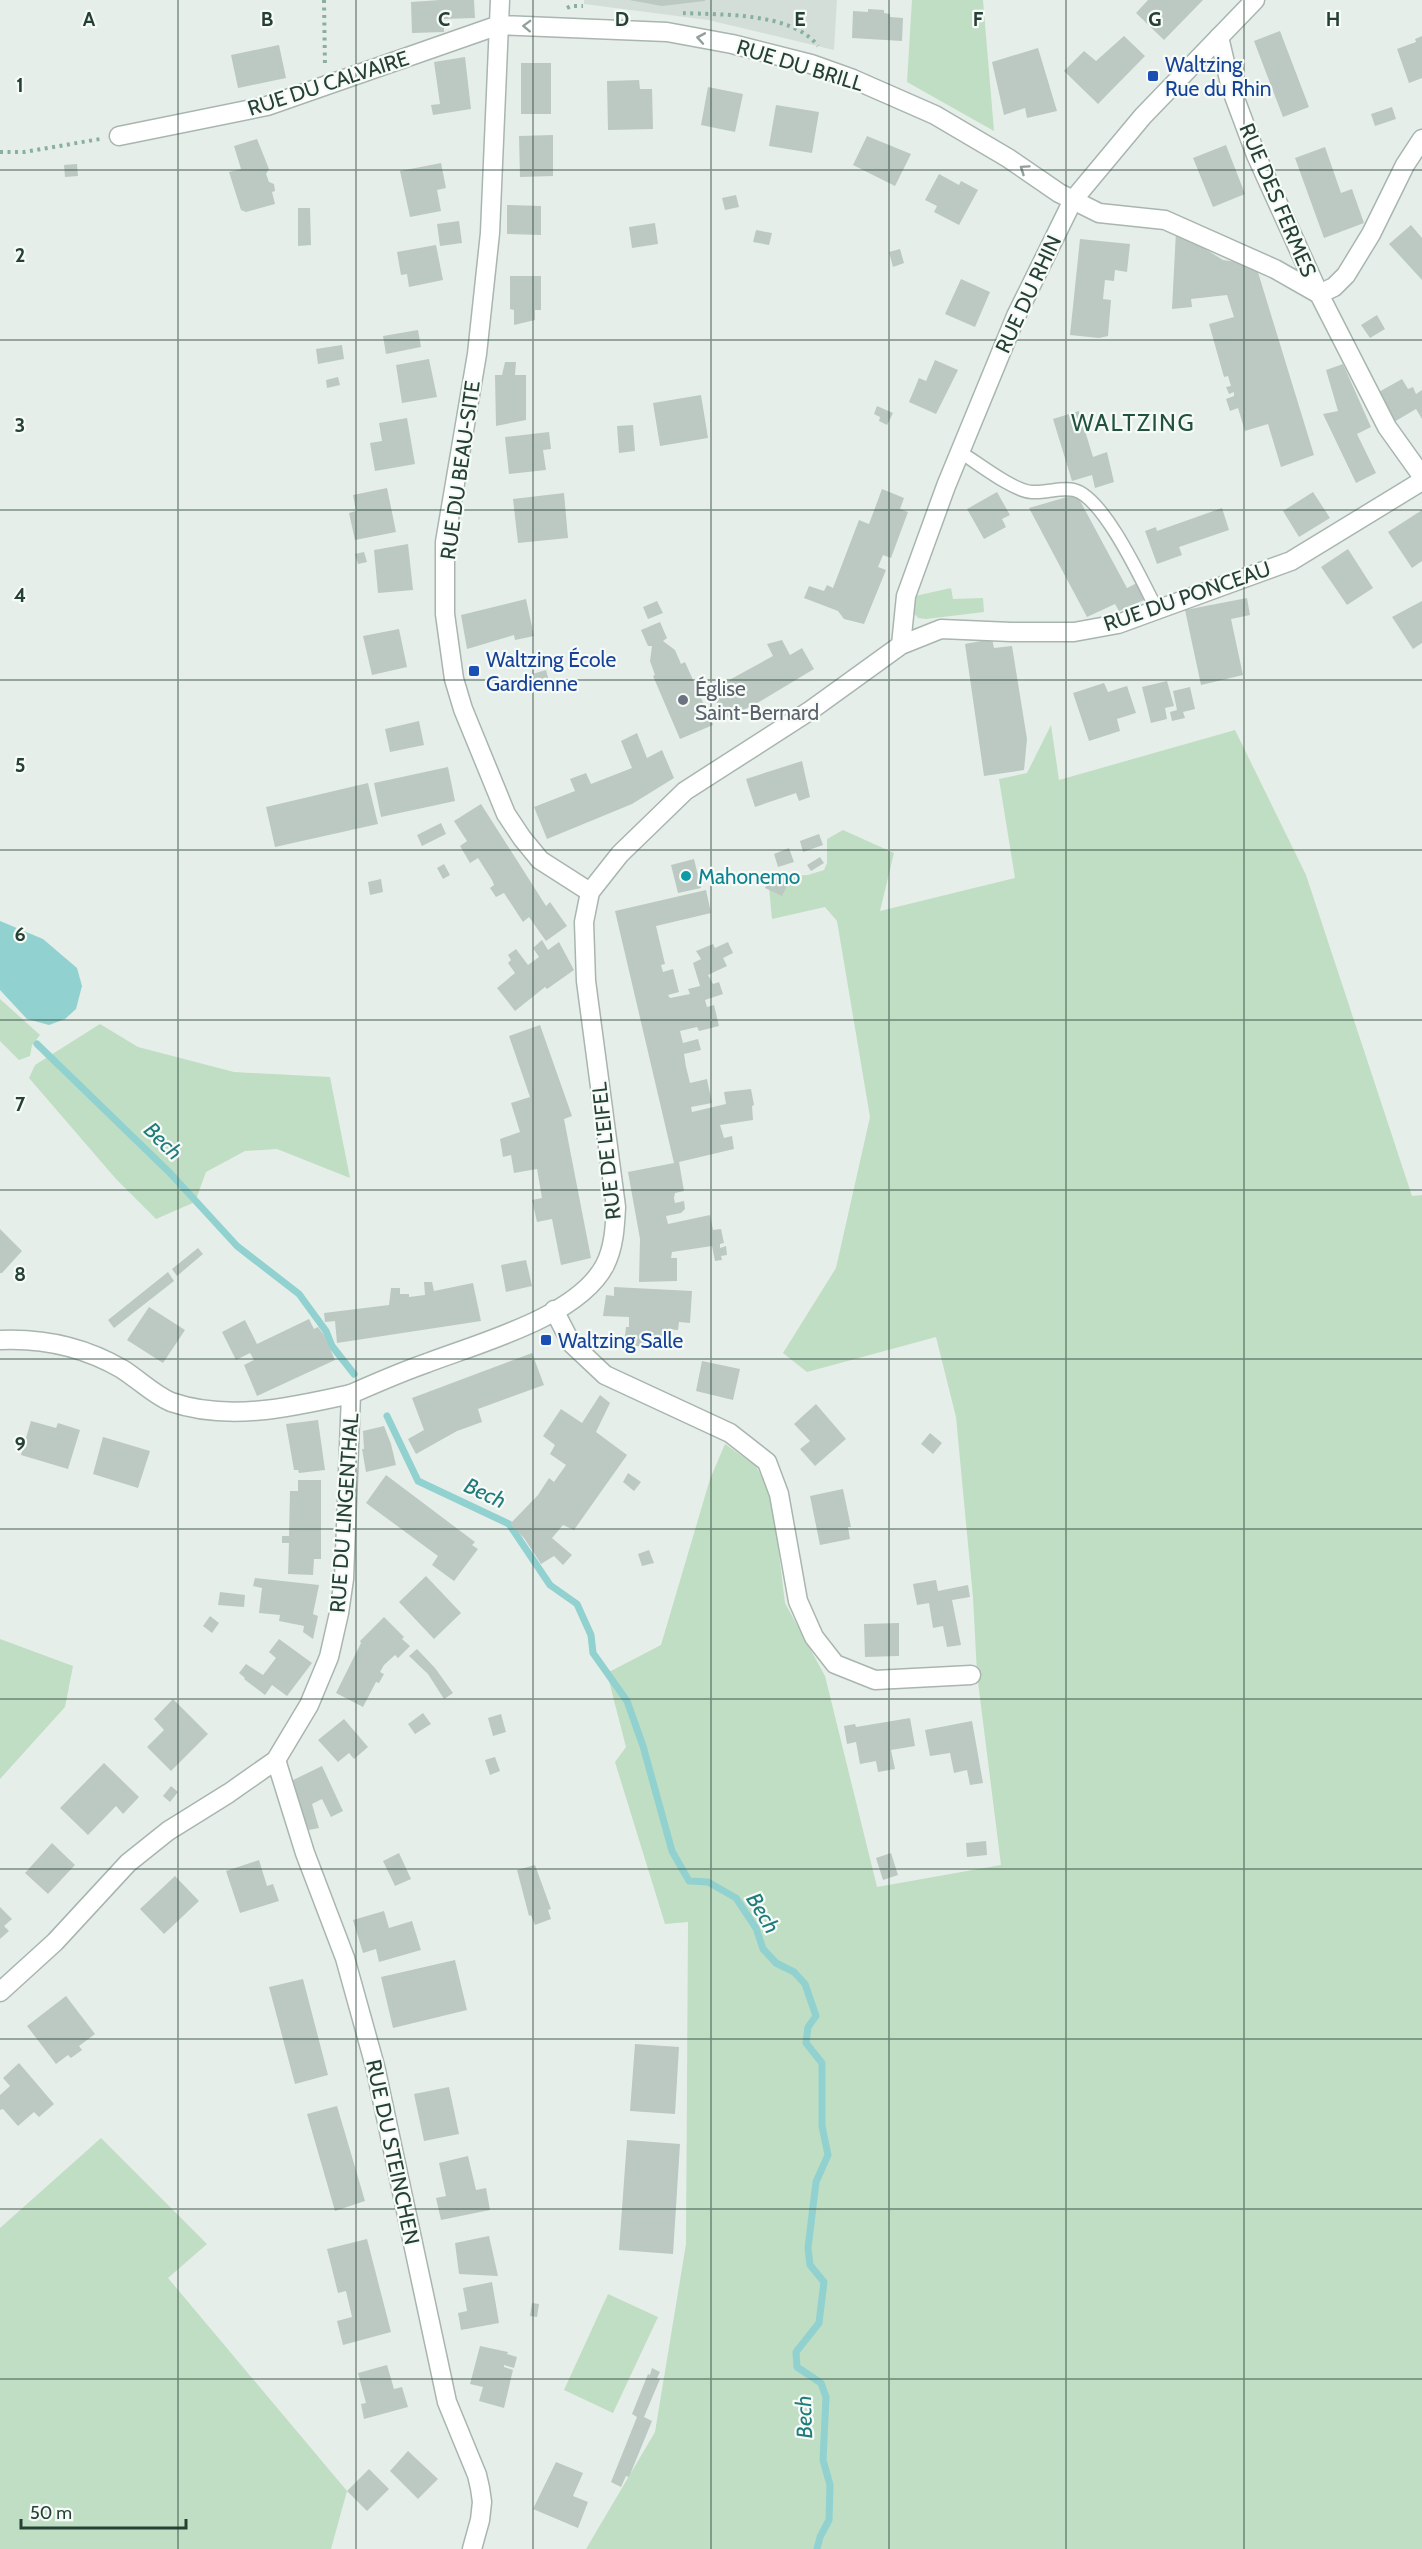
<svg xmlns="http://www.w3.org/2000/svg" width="1422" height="2549" font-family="Cabin,sans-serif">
  <rect width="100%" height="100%" fill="#e6eee9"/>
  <!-- built -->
  <path fill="#d4ded8" d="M584,0h253l-3,50 -126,-30 -124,-16z"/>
  <!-- green -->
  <path fill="#c0dec3" d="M912,0h71l11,131 -87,-49z
    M951,588l2,11 30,-1 1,14 -58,7 -8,-1 -5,-6 2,-16z
    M1051,725l8,55 176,-50 71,145 106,321 10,-1v1354h-836l69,-117 31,-188 2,-322 -23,2 -50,-162 11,-15 -19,-74 54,-28 49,-166 15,-35 31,22 16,31 13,106 40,73 52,211 124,-22 -24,-191 -4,-77 -17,-180 -20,-80 -129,35 -24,-19 53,-85 34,-151 -33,-196 -12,-14 -53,12 -4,-42 40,-2 16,-5 3,-7v-24l16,-9 51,23 -14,58 135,-33 -16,-99 28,-6z
    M0,999l40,36 -8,10 -2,11 -11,4 -19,-19z
    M100,1024l38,23 96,25 96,5 20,101 -73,-29 -32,2 -39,21 -11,30 -39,17 -40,-40 -87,-101 6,-13z
    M0,1639l73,27 -8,41 -65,72z
    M101,2138l106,106 -39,34 179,213 -16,58h-331v-321z
    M608,2294l50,23 -45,96 -49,-23z"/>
  <!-- water -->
  <path fill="#91d1d0" d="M0,921l43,18 34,29 5,18 -6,23 -11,10 -16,6 -22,-6 -27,-29z"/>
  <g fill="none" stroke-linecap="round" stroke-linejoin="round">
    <!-- stream -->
    <path stroke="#91d1d0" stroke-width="7" d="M37,1044l133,129 67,73 62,48 27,37 6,15 22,28
      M387,1416l31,65 91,43 41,61 27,19 14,31 2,18 34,48 16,45 29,105 17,30 19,1 28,16 20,30 7,21 13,14 18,9 11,12 11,32 -8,11 -2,16 16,20v63l6,29 -12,27 -8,66 2,17 14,17 -5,41 -23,29 1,15 24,16 5,14 -3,63 7,25 -1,35 -9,17 -3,12"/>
  </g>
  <!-- building -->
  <path fill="#bbc9c2" d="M440,0h34l1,18 -31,1v13l-32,1 -1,-31z
    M629,0h76v1l-43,5z
    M1148,0h55l-39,40 -28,-27z
    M868,9l16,1v3l6,1v3l13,1 -1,23 -50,-3 1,-27 15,1z
    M1280,31l29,76 -26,10 -29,-76z
    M1124,36l21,20 -47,48 -34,-33 20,-20 12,10z
    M1422,36v42l-13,5 -12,-34 19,-7 -1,-3z
    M279,45l7,33 -48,10 -7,-33z
    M1038,48l19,63 -30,7 -2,-10 -21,7 -12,-53z
    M465,57l6,52 -38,6 -2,-10 9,-1 -6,-42z
    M521,63h30v51h-30z
    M639,80l1,9h12l1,40 -45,1 -1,-49z
    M708,87l35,7 -8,38 -34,-7z
    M776,105l43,7 -7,41 -43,-7z
    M1392,107l4,12 -21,7 -4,-12z
    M553,135v41l-33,1 -1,-41z
    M867,136l44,18 -16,32 -42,-21z
    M257,139l12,30 -3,5 3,8 5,2 1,7 -3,1 3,12 -29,8 -5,-2 -12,-38 12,-3 -7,-23z
    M1226,145l19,49 -32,13 -20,-49z
    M1325,147l16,46 11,-4 12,34 -40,15 -29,-80z
    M441,163l5,25 -9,2 4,21 -31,6 -10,-46z
    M77,164l1,12 -13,1 -1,-12z
    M939,174l20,11 2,-4 17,9 -19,35 -25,-13 3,-6 -12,-6z
    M736,195l3,12 -14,3 -3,-12z
    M507,205l34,1v29l-34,-1z
    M298,208h12l1,37 -13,1z
    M459,221l3,22 -22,3 -3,-22z
    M655,223l3,21 -26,4 -3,-21z
    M1411,225l11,13v42l-33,-36z
    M756,230l16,3 -3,12 -16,-3z
    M1176,231l47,29 27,4 7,5 57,186 -33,12 -13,-43 -23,7 -7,-23 -8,3 -4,-12 8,-3v-4l-5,2 -3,-7 5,-1 -3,-10 -4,1 -15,-53 25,-7 -7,-22 -36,4 1,8 -20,2z
    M1080,239l50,5 -3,28 -12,-2 -1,11 -9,-1 -2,19 8,1 -3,36 -9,2 -29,-3z
    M436,245l7,35 -34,7 -2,-13 -6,1 -4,-23z
    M900,249l4,14 -11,4 -4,-15z
    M510,276h31v34h-6v10l-21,5v-15l-4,-1z
    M961,279l29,13 -15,35 -30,-13z
    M1377,315l8,14 -15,9 -9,-13z
    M418,330l3,17 -35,7 -3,-18z
    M342,345l2,14 -26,5 -2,-15z
    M429,359l8,38 -35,6 -6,-38z
    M935,360l23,10 -22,44 -27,-12 10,-24 7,3z
    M505,362h11l-1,13h11v45l-30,6 -1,-51h7z
    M1343,364l28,63 -14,7 19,39 -20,10 -33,-69 15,-3 -12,-41z
    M338,377l2,8 -13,3 -1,-8z
    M1402,379l6,10 5,-2 3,7 6,-4v29l-6,-10 -22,13 -17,-29z
    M701,395l7,43 -48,8 -7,-43z
    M877,406l16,7 -6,12 -8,-4 1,-4 -6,-3z
    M1079,411l14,46 14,-5 7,30 -19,6 -3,-13 -20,6 -19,-62z
    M407,418l8,46 -40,7 -5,-28 12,-2 -3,-18z
    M633,425l2,26 -16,2 -2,-27z
    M549,432l2,17 -8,1 3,20 -37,4 -4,-37z
    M387,488l9,44 -41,8 -6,-27 7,-2 -3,-16z
    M882,489l22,9 -4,11 8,3 -17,46 -8,-3 -5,12 8,3 -22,54 -20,-5 -6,-8 -34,-13 5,-12 15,5 3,-6 6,3 26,-68 10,4z
    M997,492l13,23 -8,4 4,8 -22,12 -17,-30z
    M1313,492l17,26 -31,19 -16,-26z
    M564,493l4,45 -50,5 -5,-44z
    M1067,497h11l49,91 10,-5 7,17 -25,11 -4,-7 -28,13 -58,-109z
    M1222,508l7,22 -50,17 3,8 -25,9 -12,-33 11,-4 1,4z
    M1422,510v51l-10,7 -24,-36z
    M408,544l5,46 -35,3 -4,-43z
    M1348,549l25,39 -26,17 -26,-38z
    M364,552l3,10 -9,2 -3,-10z
    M1247,598l3,17 -19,4 12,56 -42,10 -16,-75z
    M526,599l8,37 -19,4 -1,-5 -47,14 -6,-34z
    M657,601l6,12 -15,6 -5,-12z
    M1422,601v42l-9,6 -21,-32z
    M660,622l7,16 -4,3 12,9 6,14 4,-2 28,63 -33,14 -27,-63 2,-1 -5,-14 2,-15h-4l-7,-16z
    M399,629l8,38 -35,8 -9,-39z
    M992,639l2,9 18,-2 15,93 -3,31 -40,6 -19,-132z
    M782,640l8,15 12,-7 12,21 -60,36 -30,14 -13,-29 62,-34 -6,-12z
    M546,670l4,15 -17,5 -4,-15z
    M1167,681l7,25 -9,2 2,11 -16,4 -9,-36z
    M1104,683l4,9 19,-6 9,27 -19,6 3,12 -31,10 -16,-48z
    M1190,687l5,22 -12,3 2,6 -13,3 -2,-9 7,-2 -4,-19z
    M419,721l5,24 -34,7 -5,-23z
    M637,733l10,25 15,-8 12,28 -42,26 -85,35 -13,-32 41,-16 -5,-12 16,-6 5,11 41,-16 -11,-27z
    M802,761l8,36 -11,4 -3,-8 -41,14 -9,-28z
    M448,767l7,34 -74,16 -7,-34z
    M368,783l10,41 -103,23 -9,-40z
    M481,804l65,102 4,-4 17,24 -21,15 -17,-24 -6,5 -19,-29 -8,4 -6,-9 4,-3 -2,-5 -14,-22 -8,5 -10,-17 7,-5 -13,-20z
    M441,823l5,11 -24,12 -5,-11z
    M819,834l4,11 -20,7 -3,-11z
    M789,848l5,14 -16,5 -4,-13z
    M820,857l4,6 -13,8 -4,-6z
    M694,859l7,29 -23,5 -7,-28z
    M444,864l6,11 -7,4 -6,-11z
    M771,873l18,9 -7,14 -17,-8z
    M381,879l2,13 -13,3 -2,-13z
    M706,890l5,23 -55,13 9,38 -4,1 2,7 10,-3 6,23 -11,3 2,3 20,-4 -2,-5 12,-3 -7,-23 8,-4 -5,-8 17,-7 2,4 13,-6 5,11 -10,5 4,8 -19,9 5,9 6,-2 4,12 -18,6 2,7 7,-2 5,21 -20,5 -2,-4 -17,4 3,12 15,-4 3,11 -17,4 2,13 4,16 17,-4 5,24 -21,4 1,5 34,-8 -2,-12 27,-3 3,16 -2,1 1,14 -33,5 4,13 8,-2 2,13 -55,13 5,29 -9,2 -1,5 1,5 9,-2 1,8 -4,4 -15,3 2,8 42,-9 3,15 8,-1 3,14 -4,1v4l6,-2 1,9 -6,1 1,4 -7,1 -3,-15 -40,6 -1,6h6v23l-38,1 1,-43 -12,-67 46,-9 -59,-252z
    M542,940l6,10 11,-8 15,28 -27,19 -2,-2 -30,24 -18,-23 18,-15 -7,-10 3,-3 -3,-5 8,-6 12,16 11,-8 -6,-9z
    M540,1025l32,91 -8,3 27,139 -30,7 -9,-46 -15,3 -5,-22 10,-2 -5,-29 -23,4 -3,-18 -8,2 -3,-18 20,-7 -9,-29 19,-6 -21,-61z
    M0,1229l22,22 -20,22h-2z
    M198,1248l5,6 -26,22 -5,-7z
    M526,1260l6,26 -26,6 -5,-27z
    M168,1272l6,9 -60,47 -6,-8z
    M424,1282h8l2,9 39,-8 8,38 -144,22 -2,-22 -10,1 -1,-9 65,-8 2,-17h9v6h9v3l16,-2z
    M614,1287l78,4 -2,32 -11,-1 -1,8 -13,-1 -1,19 -40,-3 2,-18h3v-10l-26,-1 3,-21 8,1z
    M149,1307l36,23 -22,33 -36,-23z
    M309,1319l5,10 4,-2 6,8 11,25 -78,36 -13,-31 10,-5 -4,-7 -14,7 -14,-28 23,-12 12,24z
    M532,1353l12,32 -66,24 4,13 -25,9 -41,23 -8,-15 16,-9 -12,-32z
    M702,1361l38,8 -7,31 -37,-9z
    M600,1395l10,8 -14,29 31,23 -53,75 -11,-5 -11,13 20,17 -9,10 -9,-9 -13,8 -17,-26 -14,-14 28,-29 11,-17 5,4 12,-17 -16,-11 5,-9 -12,-9 18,-27 21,14z
    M816,1404l30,35 -31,27 -15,-17 10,-8 -16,-17z
    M318,1420l7,50 -26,3 -1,-3h-4l-8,-46z
    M31,1421l25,7 2,-5 22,7 -12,39 -47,-14z
    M384,1426l7,18 5,21 -30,7 -4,-23h2l-1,-18z
    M930,1433l12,10 -9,11 -12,-10z
    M103,1437l47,14 -12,37 -45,-14z
    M628,1473l13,9 -7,9 -11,-9z
    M386,1475l89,67 -3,3 6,4 -24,32 -22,-16 6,-9 -72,-53z
    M298,1480h23v79h-7l-1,16 -25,-1 1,-31h-7v-7h7l1,-45h8z
    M843,1489l8,38h-3l2,12 -30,6 -10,-49z
    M649,1550l5,13 -12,3 -4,-12z
    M426,1576l35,37 -27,26 -35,-37z
    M255,1578l64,7 -6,29 5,2 -5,23 -10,-7 1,-6 -25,-5 1,-6 -21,-2 3,-25 -9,-2z
    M936,1580l2,11 30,-6 2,12 -18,3 9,45 -14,2 -4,-21 -10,2 -4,-25 -12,2 -4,-21z
    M220,1592l25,3 -1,12 -26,-2z
    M210,1616l9,7 -7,10 -9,-7z
    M384,1617l20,20 -2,2 8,7 -12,12 -3,-3 -11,10 -4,7 4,2 -5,9 -3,-1 -13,25 -27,-14 25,-50 -1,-2z
    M899,1623v33l-34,1 -1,-33z
    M279,1639l33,24 -25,33 -15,-11 -7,10 -21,-16 1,-1 -6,-5 7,-9 17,11 13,-17 -7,-6z
    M417,1649l18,19 18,25 -9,6 -16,-25 -19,-18z
    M173,1699l35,35 -37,37 -24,-24 17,-17 -10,-11z
    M423,1713l8,11 -16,10 -7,-10z
    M501,1714l5,18 -13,4 -5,-18z
    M910,1718l5,28 -24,4 4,19 -17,3 -2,-11 -16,3 -4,-22 -9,2 -3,-18 11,-2 1,3z
    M344,1719l24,28 -14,12 -5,-6 -11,9 -20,-22z
    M972,1721l11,62 -13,2 -3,-15 -13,3 -4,-20 -20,3 -5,-26z
    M495,1757l5,14 -10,4 -5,-15z
    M104,1763l35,34 -16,17 -7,-8 -28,29 -28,-27z
    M322,1766l21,45 -12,6 -9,-18 -10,5 7,24 -10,2 -20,-48z
    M171,1786l7,6 -8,10 -7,-6z
    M986,1841l1,14 -20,2 -1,-14z
    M52,1843l23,22 -27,29 -23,-21z
    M399,1853l12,26 -16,7 -12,-25z
    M891,1853l7,22 -15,5 -7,-22z
    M259,1860l8,26 6,-2 6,17 -39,12 -14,-42z
    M535,1865l16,44 -3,1 3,9 -16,6 -4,-10 -2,1 -12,-46z
    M175,1876l24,25 -35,33 -24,-25z
    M0,1907l12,12 -8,7 5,5 -9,8z
    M384,1911l5,17 23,-7 9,29 -42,12 -3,-13 -13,4 -10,-33z
    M455,1960l12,50 -74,18 -12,-51z
    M303,1979l25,96 -33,9 -26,-97z
    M66,1996l29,38 -16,12 3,4 -11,8 -3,-3 -12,9 -29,-38z
    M635,2044l44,3 -4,67 -45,-3z
    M19,2063l35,41 -15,13 -5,-5 -16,14 -15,-17 -3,1v-15l10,-9 -7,-8z
    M449,2087l10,47 -35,7 -10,-47z
    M337,2106l28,95 -30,10 -28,-97z
    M627,2140l53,4 -7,110 -54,-4z
    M468,2156l8,34 10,-2 4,22 -49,10 -5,-22 10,-2 -7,-33z
    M489,2236l9,40 -39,-2 -4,-31z
    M367,2239l24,93 -48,13 -6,-24 15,-4 -6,-26 -8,2 -11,-44z
    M492,2282l7,41 -38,7 -3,-17 9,-2 -4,-23z
    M532,2303l7,1 -2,13 -7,-1z
    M480,2346l28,6 -1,2 10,3 -3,11 -10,-3v2l9,3 -9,38 -25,-7 4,-14 -13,-3z
    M387,2365l7,24 8,-2 6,20 -44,12 -3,-15 5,-1 -8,-30z
    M652,2368l8,4 -3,6 3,1 -16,38 8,4 -23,56 -3,-1 -5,11 -10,-5 26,-65 -5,-3 16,-40 2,1z
    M408,2451l30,28 -20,20 -28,-28z
    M556,2462l27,11 -10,23 15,6 -10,26 -45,-19z
    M369,2469l20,20 -22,22 -20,-20z"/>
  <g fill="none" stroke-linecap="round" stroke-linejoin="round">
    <defs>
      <path id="service" d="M960,452c18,11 53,39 72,40 14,1 29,-5 42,-2 30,7 69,93 83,120"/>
      <path id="minor" d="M500,0l-10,233 -13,121 -32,188v72l9,65 9,30 43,105 16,24 18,22 50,32
        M1219,37l12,51 25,67 63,139 68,133 35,49
        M119,136l148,-30 232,-81 168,7 65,12 79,20 42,15 82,36 73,43 51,35 40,20 66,7 110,49 44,25
        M1319,294l15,-7 12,-12 25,-41 34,-69 17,-26
        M554,1310l17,33 34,32 125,58 37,29 12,32 19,107 16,36 21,27 40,16 96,-5
        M0,1340c44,-2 84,7 122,29 16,10 32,26 49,33 58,20 122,5 180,-8
        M276,1760l29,93 40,105 30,108 72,336 30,73 3,13 2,14 -2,18 -8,29"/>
      <path id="tertiary" d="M901,645l5,-49 40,-110 70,-170 57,-116 70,-84 112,-116
        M0,1992l55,-50 73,-79 40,-32 61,-38 47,-33 33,-55 20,-48 10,-44 5,-34 7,-185c25,-11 50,-22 76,-31 52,-20 151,-46 178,-98 9,-18 10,-38 11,-58l-30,-226 -2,-59 6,-30 30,-38 65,-63 126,-81 90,-65 40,-16 70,3h63l44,-8 173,-63 131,-80"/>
    </defs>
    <!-- service casing -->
    <use href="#service" stroke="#a8b6af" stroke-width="15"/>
    <!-- minor casing -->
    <use href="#minor" stroke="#a8b6af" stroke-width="21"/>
    <!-- tertiary casing -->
    <use href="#tertiary" stroke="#a8b6af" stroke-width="21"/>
    <!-- path -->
    <path stroke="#88b19d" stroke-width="4" stroke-dasharray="3 4.5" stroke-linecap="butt" d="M324,0l1,67
      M567,8l4,-2h12
      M683,13c38,2 109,-1 135,33
      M0,152h24l76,-13"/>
    <!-- service -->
    <use href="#service" stroke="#fff" stroke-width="12"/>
    <!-- minor -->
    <use href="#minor" stroke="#fff" stroke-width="18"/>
    <!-- tertiary -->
    <use href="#tertiary" stroke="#fff" stroke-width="18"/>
  </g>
  <!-- one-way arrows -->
  <defs><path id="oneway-chevron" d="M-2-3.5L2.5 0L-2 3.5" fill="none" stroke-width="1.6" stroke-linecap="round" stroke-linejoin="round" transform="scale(1.5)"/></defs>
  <g stroke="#92a09a">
    <use href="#oneway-chevron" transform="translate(527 26) rotate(-178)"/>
    <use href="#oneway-chevron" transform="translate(701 38) rotate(-170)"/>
    <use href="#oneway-chevron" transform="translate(1024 169) rotate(-146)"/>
  </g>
  <!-- grid -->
  <path fill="none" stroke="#254034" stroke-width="1.5" stroke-opacity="0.55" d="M178,0v2549M356,0v2549M533,0v2549M711,0v2549M889,0v2549M1066,0v2549M1244,0v2549M0,170h1422M0,340h1422M0,510h1422M0,680h1422M0,850h1422M0,1020h1422M0,1190h1422M0,1359h1422M0,1529h1422M0,1699h1422M0,1869h1422M0,2039h1422M0,2209h1422M0,2379h1422"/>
  <!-- markers -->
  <g fill="#1a4fb4" stroke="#f7fbf8" stroke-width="2">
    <rect x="1147" y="70" width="12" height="12" rx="3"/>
    <rect x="468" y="665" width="12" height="12" rx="3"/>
    <rect x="540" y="1334" width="12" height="12" rx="3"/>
  </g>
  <circle fill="#6b7280" stroke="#f7fbf8" stroke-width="2" cx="683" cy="700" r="6"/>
  <circle fill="#0f9aa8" stroke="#f7fbf8" stroke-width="2" cx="686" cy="876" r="6"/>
  <g text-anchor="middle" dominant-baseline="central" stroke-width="4.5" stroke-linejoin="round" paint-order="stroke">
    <!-- transit labels -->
    <g font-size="21" fill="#164399" stroke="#f7fbf8" text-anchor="start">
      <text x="1165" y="64">Waltzing<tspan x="1165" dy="24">Rue du Rhin</tspan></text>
      <text x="486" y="659">Waltzing École<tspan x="486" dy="24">Gardienne</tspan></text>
      <text x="558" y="1340">Waltzing Salle</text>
    </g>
    <!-- street labels -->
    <g font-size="21" fill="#254034" stroke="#f7fbf8">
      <text transform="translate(800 65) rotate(17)">RUE DU BRILL</text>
      <text transform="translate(328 83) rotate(-18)">RUE DU CALVAIRE</text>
      <text transform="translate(1278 200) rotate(67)">RUE DES FERMES</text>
      <text transform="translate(1028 294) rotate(-65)">RUE DU RHIN</text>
      <text transform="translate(460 470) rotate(-82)">RUE DU BEAU-SITE</text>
      <text transform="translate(1187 596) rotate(-19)">RUE DU PONCEAU</text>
      <text transform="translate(606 1151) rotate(-96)">RUE DE L'EIFEL</text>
      <text transform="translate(344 1513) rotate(-86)">RUE DU LINGENTHAL</text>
      <text transform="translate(393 2152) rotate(78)">RUE DU STEINCHEN</text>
    </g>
    <!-- worship labels -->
    <g font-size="21" fill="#5b616d" stroke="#f7fbf8" text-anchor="start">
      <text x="695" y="688">Église<tspan x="695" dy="24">Saint-Bernard</tspan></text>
    </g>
    <!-- culture labels -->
    <g font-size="21" fill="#0d838f" stroke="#f7fbf8" text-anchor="start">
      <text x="698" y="876">Mahonemo</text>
    </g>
    <!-- water labels -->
    <g font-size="22" font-style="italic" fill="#207b7b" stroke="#f7fbf8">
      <text transform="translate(163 1141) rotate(44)">Bech</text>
      <text transform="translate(485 1493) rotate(25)">Bech</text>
      <text transform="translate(763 1913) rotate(59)">Bech</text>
      <text transform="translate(804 2417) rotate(-92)">Bech</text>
    </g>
    <!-- quarter labels -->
    <g font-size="24" letter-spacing="1.5" fill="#21523e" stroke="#f7fbf8">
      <text x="1133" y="422">WALTZING</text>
    </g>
  </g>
  <g font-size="20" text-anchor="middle" font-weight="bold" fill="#254034" stroke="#f7fbf8" stroke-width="4.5" stroke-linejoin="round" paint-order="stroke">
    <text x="89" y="26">A</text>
    <text x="267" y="26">B</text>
    <text x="444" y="26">C</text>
    <text x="622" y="26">D</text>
    <text x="800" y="26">E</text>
    <text x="978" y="26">F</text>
    <text x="1155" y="26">G</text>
    <text x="1333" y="26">H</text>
    <text x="20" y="92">1</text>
    <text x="20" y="262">2</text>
    <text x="20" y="432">3</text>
    <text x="20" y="602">4</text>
    <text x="20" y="772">5</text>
    <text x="20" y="941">6</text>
    <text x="20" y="1111">7</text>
    <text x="20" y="1281">8</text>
    <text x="20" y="1451">9</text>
  </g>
  <!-- scale -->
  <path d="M21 2519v9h165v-9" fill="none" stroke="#254034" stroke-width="3"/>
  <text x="30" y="2519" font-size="18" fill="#254034" stroke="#f7fbf8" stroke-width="4.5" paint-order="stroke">50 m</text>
</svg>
